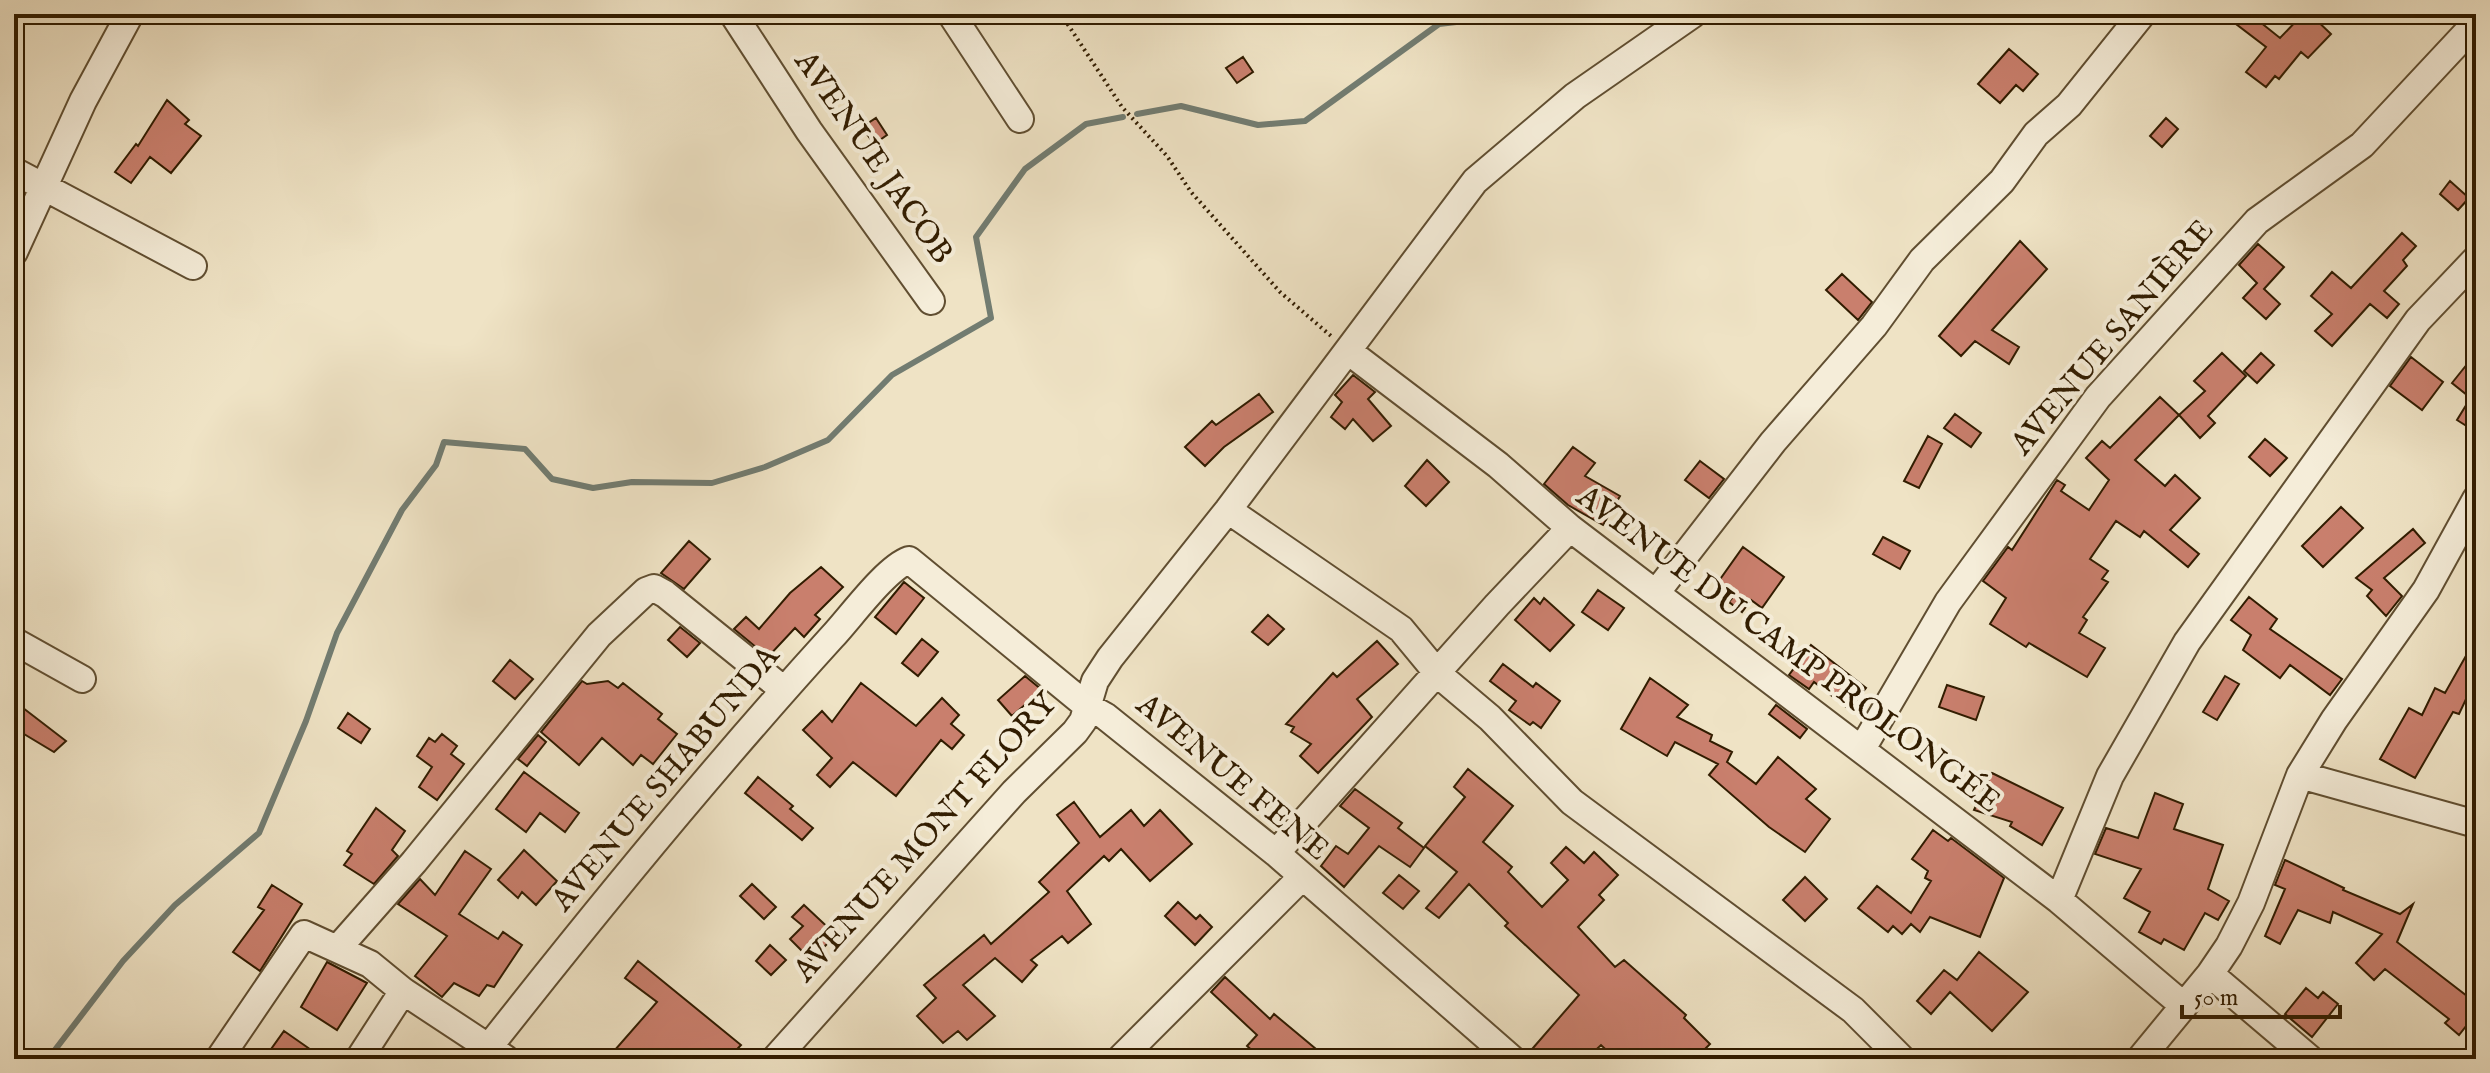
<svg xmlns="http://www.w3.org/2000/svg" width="2490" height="1073" font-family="'IM FELL English',serif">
  <rect width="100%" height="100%" fill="#efe3c5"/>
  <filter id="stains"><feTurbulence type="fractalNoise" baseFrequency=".0025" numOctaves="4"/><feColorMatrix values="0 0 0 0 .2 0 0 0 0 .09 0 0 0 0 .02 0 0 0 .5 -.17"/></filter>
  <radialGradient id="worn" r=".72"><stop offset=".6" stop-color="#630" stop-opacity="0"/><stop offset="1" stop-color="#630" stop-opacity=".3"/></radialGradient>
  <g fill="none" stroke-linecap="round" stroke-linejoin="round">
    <!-- stream -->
    <path stroke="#727c71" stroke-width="6" d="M1137,114l44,-8 77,19 47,-4 134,-97 87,-10
      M48,1059l75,-98 52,-56 84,-72 47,-112 31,-88 65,-123 34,-45 8,-23 81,7 27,30 41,9 39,-6 80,1 53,-16 63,-27 64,-65 99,-57 -15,-81 49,-68 61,-45 37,-7"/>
  </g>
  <!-- building -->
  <path fill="#c97f6d" stroke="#311c00" stroke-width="2" d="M2244,14h6l30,24 23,-24h7l21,20 -23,24 -7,-6 -22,27 -4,-3 -9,11 -20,-15 20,-25 -30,-23z
    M2009,49l29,25 -15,17 -7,-6 -16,18 -22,-19z
    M1243,57l10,15 -16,11 -11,-15z
    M167,100l22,20 -4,4 16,12 -30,37 -21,-16 -19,26 -16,-11 21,-28 2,2z
    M876,118l11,17 -13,9 -12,-17z
    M2166,118l12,11 -16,18 -12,-11z
    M2450,181l19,17 -11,12 -18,-16z
    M2402,233l14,13 -13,14 4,6 -23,25 15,13 -12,14 -17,-14 -38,42 -17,-15 17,-17 -21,-18 21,-24 19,16z
    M2020,241l27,28 -55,61 27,17 -10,17 -34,-23 -14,15 -22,-20z
    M2258,244l26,23 -20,22 16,15 -14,15 -23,-21 14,-15 -18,-18z
    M1842,274l30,28 -14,18 -32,-30z
    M2222,353l24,23 -38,40 7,7 -15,15 -21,-23 26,-24 -11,-10z
    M2261,353l13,12 -17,18 -13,-12z
    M2476,353v31l-9,11 -15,-12z
    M2411,357l32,25 -21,28 -32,-24z
    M1353,375l22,17 -7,7 23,27 -18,15 -20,-22 -8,10 -14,-12 11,-15 -7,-7z
    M2476,389v43l-19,-12z
    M1259,394l14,18 -49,35 -19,19 -20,-19 27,-26 4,4z
    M2160,397l19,18 -44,45 30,26 10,-11 25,23 -30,32 29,24 -11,13 -44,-36 -4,6 -24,-16 -26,38 18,12 -6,8 6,3 -25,35 4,3 -8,13 26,15 -18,29 -58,-34 -3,4 -36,-23 16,-26 -23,-17 25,-34 4,3 45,-70 8,5 -4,6 28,19 20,-30 -23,-22 16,-17 8,7z
    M1955,414l26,19 -10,14 -27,-19z
    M1928,436l14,8 -23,44 -15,-7z
    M2265,439l22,19 -17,18 -21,-19z
    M1573,447l22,16 -10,13 35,20 -17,29 -35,-20 -24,-21z
    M1427,460l22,22 -23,24 -21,-20z
    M1700,461l24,18 -15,19 -24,-18z
    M2341,507l22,21 -40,39 -21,-21z
    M2413,529l12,14 -41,35 18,18 -16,20 -19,-20 5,-6 -16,-12z
    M1883,537l27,14 -10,18 -27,-15z
    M689,541l21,18 -26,30 -23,-16z
    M1743,547l41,30 -22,31 -11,-8 -9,12 -13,-10 4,-5 -17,-12z
    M821,567l22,20 -28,28 5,4 -16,18 -9,-9 -27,29 -34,-28 12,-12 13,12 31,-36z
    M904,582l20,16 -28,36 -21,-17z
    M1598,590l26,18 -16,22 -26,-18z
    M2249,597l28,22 -7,10 72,50 -12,16 -40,-30 -10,13 -37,-28 8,-15 -20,-15z
    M1534,598l6,6 4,-6 30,27 -24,26 -35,-31z
    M1268,615l16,14 -16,16 -16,-13z
    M680,627l20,16 -13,14 -19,-17z
    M2476,638v40l-17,36 -6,-2 -38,66 -35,-19 29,-51 13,7 13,-27 10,5z
    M922,639l16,13 -20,24 -16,-13z
    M1377,641l21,23 -41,35 15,18 -54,56 -18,-17 11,-12 -20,-12 3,-5 -8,-3 47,-51 4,4z
    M1811,645l55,43 -17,21 -35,-27 -5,7 -20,-14z
    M510,660l23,19 -18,20 -22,-18z
    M1503,664l30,23 3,-4 24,18 -19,27 -8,-6 -3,3 -21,-15 7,-9 -26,-20z
    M1025,676l17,14 -30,26 -14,-16z
    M2225,676l14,8 -22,36 -14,-8z
    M1650,678l38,27 -11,12 35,18 -2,6 22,11 -5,10 29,22 22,-27 38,32 -10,10 24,20 -25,33 -36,-25 -60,-52 9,-11 -43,-22 -8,14 -46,-27z
    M582,681l5,3 21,-3 10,7 5,-5 39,31 -4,5 19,15 -24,30 -12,-9 -8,10 -31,-27 -23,27 -38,-33z
    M861,683l55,43 26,-28 17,17 -8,9 13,11 -12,14 -11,-9 -45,56 -43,-34 -23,25 -13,-12 15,-17 -29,-28 19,-19 10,11z
    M1947,685l37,12 -8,23 -37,-13z
    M14,701l52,40 -12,11 -40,-24z
    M1776,705l31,24 -7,9 -31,-24z
    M348,713l22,16 -9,14 -23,-15z
    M442,734l15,12 -6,8 13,10 -27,36 -18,-13 13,-20 -15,-11 12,-18 6,4z
    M538,735l8,7 -19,24 -9,-7z
    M1468,769l45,37 -30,36 29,25 -4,5 34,35 26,-27 -17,-17 15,-16 18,16 10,-11 24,23 -19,20 5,5 -26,27 37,40 9,-7 62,55 -2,3 26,26 -15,15h-79l-15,-14 -15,14h-41l-12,-11 46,-53 -74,-69 3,-3 -39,-39 -30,34 -13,-10 31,-36 -32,-26 40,-49 -11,-10z
    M524,772l55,41 -14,19 -25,-19 -14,19 -30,-23z
    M1992,773l71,35 -21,37 -32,-19 2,-4 -38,-12z
    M758,777l35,29 -3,3 23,19 -11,12 -57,-47z
    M1355,789l47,34 -4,5 26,20 -14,19 -31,-21 -35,41 -23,-21 15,-20 12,8 21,-26 -29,-22z
    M2155,793l28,11 -9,25 49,16 -15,44 21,12 -11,19 -13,-7 -21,37 -20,-11 -3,5 -22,-12 11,-20 -26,-14 17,-29 -46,-15 11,-26 32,10z
    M1074,802l26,35 31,-27 13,16 16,-16 32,34 -42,37 -29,-32 -12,12 -5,-5 -37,35 24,33 -23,19 -6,-7 -31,24 6,5 -15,17 -27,-24 -32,27 32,31 -28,24 -9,-9 -15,12 -26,-27 19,-18 -12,-13 60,-50 7,9 58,-52 -10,-10 40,-39 -22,-28z
    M376,808l29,23 -13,19 6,6 -24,28 -30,-19 8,-11 -5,-3z
    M1933,830l15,11 3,-3 53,40 -24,59 -50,-20 -10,15 -9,-8 -9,10 -9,-8 -5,6 -30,-24 19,-22 34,27 20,-32 -6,-3 3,-7 -16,-12z
    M524,850l33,31 -21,24 -14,-13 -4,6 -20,-18z
    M465,851l26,18 -32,45 39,25 5,-7 19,13 -28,42 -7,-2 -8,11 -25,-13 -12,14 -27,-21 32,-40 -49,-32 22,-25 15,16z
    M2285,860l59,28 -1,2 57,24 13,-10 -16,38 79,61v29l-9,-7 -8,10 -14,-12 4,-4 -64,-50 -11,11 -18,-17 26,-29 -49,-22 -3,11 -32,-13 -18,34 -15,-8 20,-47 -10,-4z
    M1399,875l20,16 -16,18 -20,-16z
    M1805,877l22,22 -22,22 -22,-21z
    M752,884l24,23 -12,12 -24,-23z
    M272,885l30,19 -42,67 -27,-19 31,-42 -6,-3z
    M1178,902l18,17 4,-4 12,12 -17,18 -30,-29z
    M804,905l32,30 -25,25 -21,-21 13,-13 -11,-9z
    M770,945l16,15 -15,15 -15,-14z
    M1979,952l49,40 -36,39 -42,-39 -19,22 -14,-13 27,-31 13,10z
    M638,961l103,84 -13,14h-121l50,-57 -32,-24z
    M327,962l40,21 -30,47 -36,-23z
    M1225,977l45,42 4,-5 54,45h-66l-15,-13 10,-11 -46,-43z
    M2306,988l12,10 5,-6 15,12 -26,33 -27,-23z
    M284,1031l40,28h-60z"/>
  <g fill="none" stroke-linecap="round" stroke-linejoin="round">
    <defs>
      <path id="minor" d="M733,14l76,117 122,170
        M951,14l69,105
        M14,171l179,95
        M14,252l69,-151 47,-87
        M1348,351l150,114 72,63 489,372 125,106
        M1228,510l173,119 38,46 51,43 82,84 281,208 49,49
        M1656,593l117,-151 101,-116 48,-66 80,-79 34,-47 33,-29 73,-91
        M14,641l68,38
        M1862,749l86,-147 150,-205 159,-176 105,-76 114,-122
        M2300,775l176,49
        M1276,853l221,-248 73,-77
        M2059,900l51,-124 77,-134 231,-322 58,-61
        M339,947l75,-85 185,-227 47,-44 8,-3 11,6 119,96
        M2210,974l100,85
        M489,1047c110,-140 223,-278 343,-410 18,-19 54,-69 77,-77l178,146 18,10 171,137 236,206
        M219,1059l85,-125 66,30 33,27 103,68
        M359,1059l44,-68
        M775,1059l239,-267 61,-60 8,-11 12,-40 15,-23 118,-148 247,-329 100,-85 118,-82
        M1120,1059l181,-181
        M2140,1059l70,-85 19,-28 22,-43 49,-128 34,-55 92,-130 50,-91"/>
    </defs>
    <!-- minor casing -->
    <use href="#minor" stroke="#604e31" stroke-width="30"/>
    <!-- path -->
    <path stroke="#311c00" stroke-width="4" stroke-dasharray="2 4" stroke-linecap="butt" d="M1061,14l61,93 45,49 24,36 89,100 51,44"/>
    <!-- minor -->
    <use href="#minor" stroke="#f5edd9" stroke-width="26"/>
  </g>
  <g text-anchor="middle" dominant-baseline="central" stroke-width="8" stroke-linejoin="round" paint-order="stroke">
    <!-- street labels -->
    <g font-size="32" fill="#311c00" stroke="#f5edd9">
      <text transform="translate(873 158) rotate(55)">AVENUE JACOB</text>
      <text transform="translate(2113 338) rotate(-50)">AVENUE SANIÈRE</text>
      <text transform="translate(1788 650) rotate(37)">AVENUE DU CAMP PROLONGÉE</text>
      <text transform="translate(1232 778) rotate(40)">AVENUE FENE</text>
      <text transform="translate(666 779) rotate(-50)">AVENUE SHABUNDA</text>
      <text transform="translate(926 838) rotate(-48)">AVENUE MONT FLORY</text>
    </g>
  </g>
  <!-- margin -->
  <rect width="2490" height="1073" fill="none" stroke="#efe3c5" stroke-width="48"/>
  <rect x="16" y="16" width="2458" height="1041" fill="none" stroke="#311c00" stroke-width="4"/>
  <rect x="24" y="24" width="2442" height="1025" fill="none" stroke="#311c00" stroke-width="2"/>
  <!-- scale -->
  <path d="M2182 1005v12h158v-12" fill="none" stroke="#311c00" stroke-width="4"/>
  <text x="2194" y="1005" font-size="24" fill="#311c00" stroke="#f5edd9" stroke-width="6" paint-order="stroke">50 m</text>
  <rect width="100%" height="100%" filter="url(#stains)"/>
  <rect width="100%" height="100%" fill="url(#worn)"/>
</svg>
